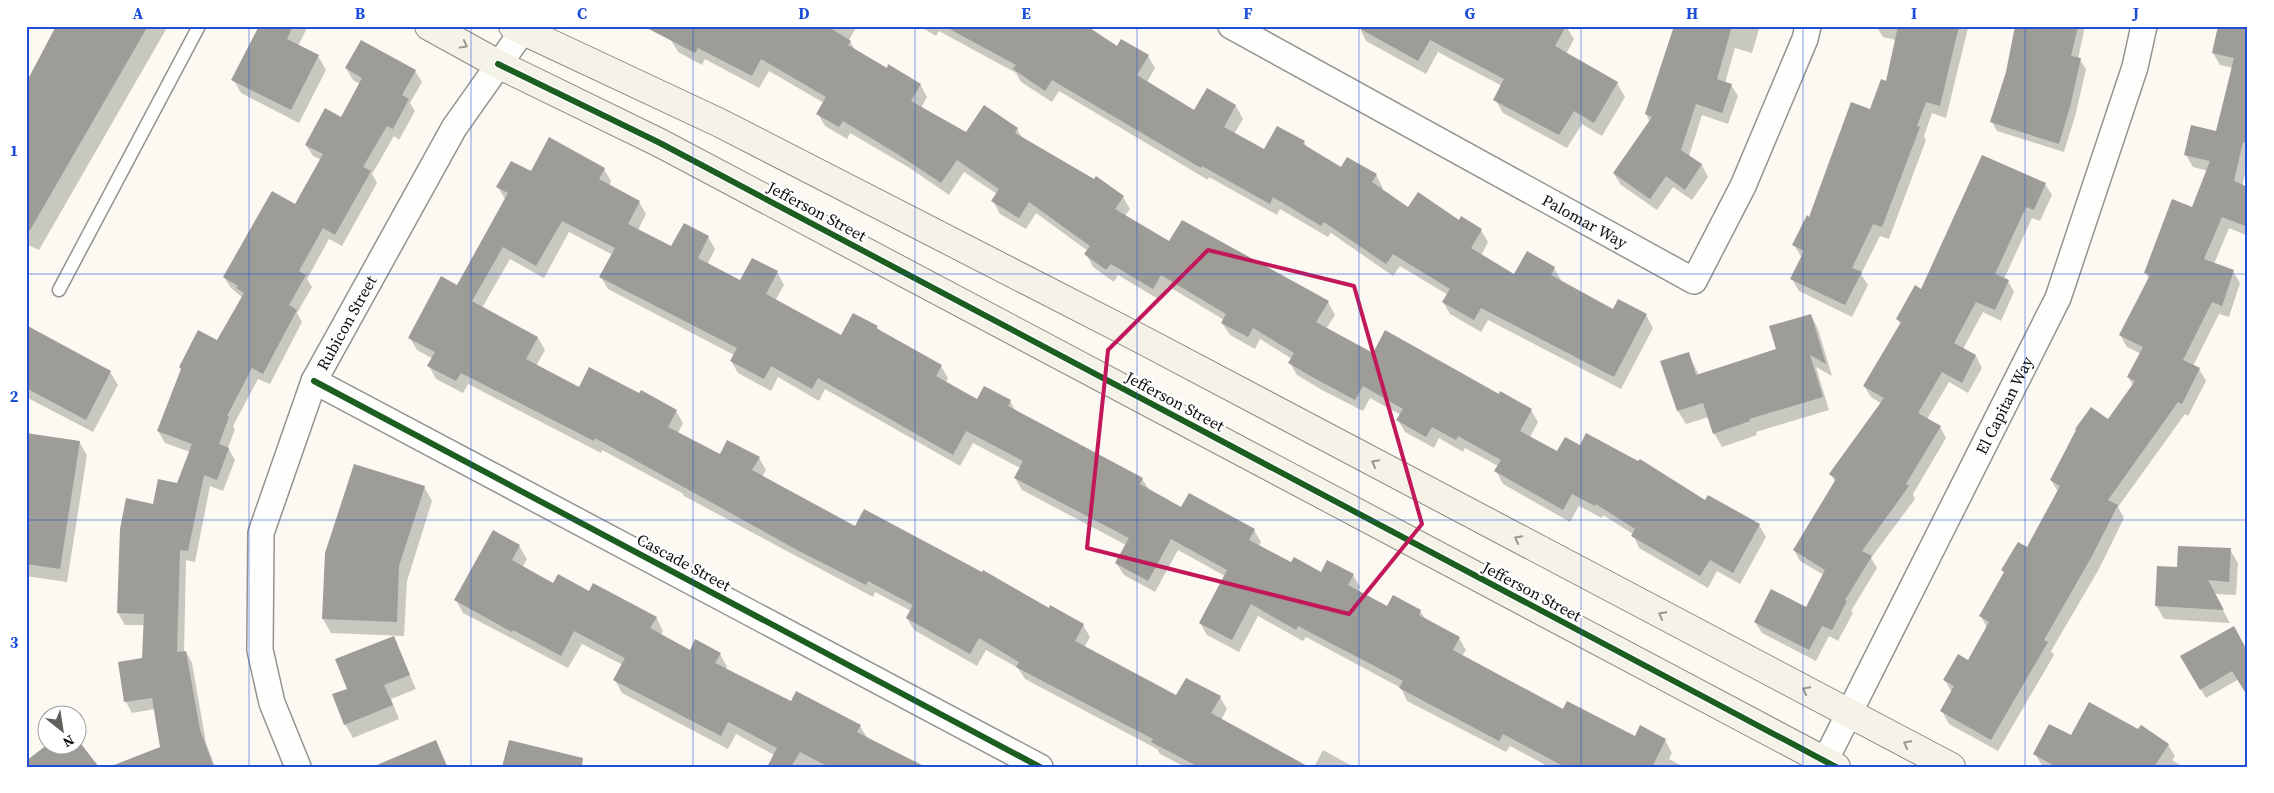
<svg xmlns="http://www.w3.org/2000/svg" width="2274" height="793" font-family="'Source Serif 4',serif">
  <rect width="100%" height="100%" fill="#fbf9f1"/>
  <!-- shadow -->
  <path fill="#0003" d="M58,26h110l-129,224 -13,-6v-158z
    M260,26h44l2,4 -8,16 20,10 8,14 -27,53 -58,-30 -8,-14z
    M649,26h208l-8,14 7,11 31,18 33,15 7,13 -6,11 45,26 51,-5 6,10 100,58 7,12 -5,7 45,26 158,60 7,13 -9,14 47,25 126,41 32,15 7,12 -8,15 28,16 147,49 54,23 7,12 -26,47 -23,-13 -9,17 -69,-40 -6,-14 -30,-19 -1,3 -23,-12 -9,16 -67,-38 -7,-13 2,-5 -33,-18 -2,4 -24,-14 -5,10 -29,-16 -7,-12 3,-5 -31,-17 -7,13 -41,-21 -25,-15 -7,-12 2,-4 -32,-20 -5,10 -25,-14 -8,-12 2,-3 -56,-34 -8,14 -42,-25 -4,7 -21,-15 -7,-13 2,-3 -52,-38 -10,16 -26,-15 -7,-13 4,-7 -33,-22 -15,23 -41,-28 -58,-34 -3,6 -22,-13 -7,-12 6,-11 -55,-32 -10,17 -54,-29 -3,6 -24,-13 -7,-12z
    M919,26h135l94,30 7,12 -8,14 48,29 12,-21 29,16 7,13 -9,15 30,17 40,-9 4,7 34,20 34,6 7,13 -2,2 27,18 73,22 7,12 -7,14 34,19 39,-7 7,12 -1,2 53,28 6,-9 27,14 7,13 -32,61 -133,-69 -7,12 -31,-18 -7,-12 5,-7 -48,-29 -7,10 -62,-43 -3,4 -48,-28 -3,6 -68,-38 -1,3 -149,-89 -7,11 -31,-20 -5,-9 -77,-42 -3,5z
    M1359,26h207l8,13 -8,15 51,29 8,14 -23,39 -20,-12 -15,24 -64,-35 -8,-14 7,-13 -64,-34 -12,22 -60,-33z
    M1676,26h84l-8,27 -17,-5 -10,35 6,2 7,11 -10,28 -26,-9 -13,41 13,9 6,12 -16,23 -19,-13 -16,23 -36,-25 -7,-11 36,-52 -4,-8z
    M1876,26h91l1,2 -22,90 -14,-5 -8,23 2,4 -37,99 -9,-3 -19,38 7,11 -16,32 -53,-26 -7,-12 10,-21 -8,-13 93,-162 9,-43 -13,-3z
    M2017,26h68l-7,33 2,1 6,9 -10,44 -12,39 -67,-21 -5,-9 15,-50z
    M2248,26v135l-6,25 6,2v48l-19,-8 -15,36 19,7 7,12 -11,34 -10,-3 -26,52 6,3 7,12 -18,35 -3,-2 -67,93 6,11 -25,51 -48,82 3,4 -56,96 -49,-27 -7,-13 10,-18 -7,-13 24,-19 18,-33 -6,-12 24,-42 -2,-4 25,-21 30,-57 -7,-12 57,-60 25,-35 -5,-8 13,-23 -14,-7 -7,-12 29,-56 -3,-6 46,-65 16,-37 -15,-4 -7,-12 31,-22 16,-65 -13,-3 -7,-12z
    M346,68l69,3 7,11 -12,21 5,8 -16,29 -5,-4 -22,38 5,9 -35,63 -13,-7 -22,40 5,8 -15,26 5,9 -32,62 -12,-5 -25,47 2,3 -7,19 7,12 -12,31 -13,-5 -15,76 -9,-2 -2,92h2l6,11 14,80 9,24h-68l15,-19 -7,-39 -23,4 -6,-11 17,-43 1,-34h-19l-7,-12 3,-83 57,-46 12,-32 -25,-9 -7,-12 60,-89 25,-44 -12,-10 -7,-11 72,-71 25,-46 -8,-4 -7,-11 35,-26 19,-35 -7,-4z
    M604,169l7,12 -2,5 30,16 7,12 -8,16 33,18 37,-11 7,12 -8,16 34,17 36,-10 7,13 -9,16 66,36 36,-10 2,4 62,35 7,12 -2,5 31,17 33,1 6,11 126,67 8,12 32,18 72,21 7,12 -2,4 33,18 29,10 32,1 7,12 -3,5 31,16 32,3 6,9 33,18 7,12 -4,6 101,55 72,27 6,-11 24,13 7,13 -3,6 15,8h-135l-39,-21 -4,6 -99,-51 -6,-13 -95,-51 -3,4 -45,-25 -19,36 -32,-17 -7,-12 25,-47 -47,-26 -23,42 -31,-17 -8,-12 10,-18 -104,-55 -7,-12 5,-10 -47,-25 -13,23 -135,-77 -6,12 -41,-24 -7,14 -33,-18 -7,-12 3,-6 -126,-66 -7,-12 12,-22 -44,-23 -25,46 -34,-19 -28,49 56,30 7,12 -9,16 44,23 60,6 36,16 7,12 -5,10 42,23 39,2 7,12 -4,7 93,51 228,97 7,12 -6,11 93,49h43l7,12 -6,11 86,47h-122l-25,-13 -3,-5 -132,-70 -7,-11 -32,-18 -9,16 -63,-36 -7,-12 4,-7 -36,-19 -2,5 -189,-101 -2,-3 -80,-43 -1,3 -133,-69 -5,9 -27,-14 -7,-13 4,-7 -16,-9 -7,-12 47,-51 48,-88 -7,-12 33,-14z
    M2045,184l7,11 -12,26 -8,-3 -28,61 4,2 6,11 -13,29 -18,-9 -20,37 13,7 6,12 -14,25 -19,-11 -22,37 13,8 6,11 -33,56 2,5 -44,59 6,10 -26,43 2,2 -15,28 -9,-5 -13,25 -54,-28 -7,-11 51,-13 18,-34 -24,-14 -6,-11 41,-68 -4,-8 51,-70 -11,-7 -7,-11 37,-62 -4,-5 25,-29z
    M1811,315l7,14 14,47 -16,-9 13,43 -73,22 1,3 -35,12 -8,-14 -5,-16 -23,7 -8,-13 10,-58 11,22 79,-25z
    M26,327l84,45 8,13 -25,47 -67,-35z
    M79,442l8,13 -20,127 -41,-6v-131z
    M424,487l8,14 -25,80 -3,55 -73,-3 -8,-14z
    M519,546l8,13 -5,9 32,17 35,7 67,25 7,14 -2,4 29,17 30,2 7,13 -1,3 65,33 69,23 8,13 59,28h-159l6,-12 -38,-21 -8,15 -106,-56 -7,-13 8,-15 -41,-21 -14,24 -105,-55 -7,-13z
    M2230,550l8,13 -2,32 -22,-1 16,29 -66,-4 -8,-14 22,-37z
    M2233,628l6,51 -33,19 -24,-42z
    M393,637l23,52 -25,10 8,20 -46,19 -8,-14 3,-35z
    M2139,730l29,15 7,11 -3,4 11,7h-140l-8,-13 36,-17z
    M436,741l12,26h-73z
    M78,742l20,25h-72l22,-21h30z
    M1323,750l31,17h-40z"/>
  <!-- building -->
  <path fill="#9e9c97" d="M56,26h92l-122,211v-154z
    M259,26h34l-6,13 32,16 -28,55 -60,-30z
    M643,26h184l24,15 -3,4 39,23 1,-4 33,20 -10,17 55,31 18,-27 34,23 -3,5 79,46 2,-3 28,20 -9,13 54,32 13,-21 147,81 -13,21 57,31 12,-23 114,64 1,-3 32,18 -12,22 37,20 8,-14 15,8 6,-12 52,28 2,-2 65,41 3,-5 52,29 -27,49 -23,-13 -10,16 -69,-40 4,-7 -39,-25 -1,2 -23,-12 -9,16 -69,-39 7,-11 -43,-24 -2,4 -24,-13 -6,10 -30,-17 7,-11 -40,-23 -8,14 -41,-22 -26,-15 6,-10 -41,-25 -5,9 -27,-14 5,-9 -65,-39 -8,14 -42,-25 -5,6 -22,-16 6,-8 -61,-44 -10,16 -28,-17 8,-12 -42,-29 -16,23 -42,-28 -56,-34 -4,6 -23,-13 10,-17 -65,-38 -9,17 -54,-28 -3,5z
    M944,26h143l30,20 4,-7 28,16 -12,20 57,35 13,-22 29,17 -12,22 40,22 13,-23 28,15 -2,3 38,23 6,-10 30,17 -5,8 36,25 10,-15 41,28 2,-4 21,13 -11,19 43,26 13,-23 28,16 -4,8 62,34 5,-10 29,15 -33,63 -133,-69 -7,12 -32,-18 8,-13 -57,-35 -7,10 -62,-42 -3,4 -48,-29 -3,7 -68,-38 -1,2 -149,-88 -7,11 -32,-22 3,-4z
    M1355,26h211l-11,20 63,36 -24,41 -20,-12 -15,24 -66,-35 11,-21 -74,-39 -12,21z
    M1674,26h58l-15,53 15,5 -10,29 -26,-9 -15,46 21,14 -17,26 -19,-14 -16,23 -37,-26 39,-56 -7,-3z
    M1898,26h61l-19,80 -14,-4 -9,24 3,1 -38,100 -9,-3 -21,44 10,4 -17,33 -55,-26 14,-28 -12,-6 15,-30 2,2 42,-115 19,7 11,-30 5,2z
    M2015,26h63l-7,30 10,2 -10,45 -12,41 -69,-22 16,-50z
    M2218,26h30v117l-5,-1 -9,39 14,6v40l-26,-10 -18,42 30,11 -12,36 -10,-4 -29,58 17,8 -18,36 -4,-2 -70,98 10,5 -26,51 -48,84 4,2 -57,98 -51,-29 14,-25 -11,-6 15,-26 10,6 21,-38 -10,-6 25,-44 -3,-2 17,-28 9,5 33,-61 -10,-6 26,-50 -1,-1 16,-22 17,12 27,-38 -8,-4 16,-30 -24,-12 31,-60 -6,-2 28,-74 20,8 18,-46 -26,-6 7,-30 25,6 18,-73 -22,-5z
    M361,40l55,30 -14,25 7,4 -16,30 -6,-3 -24,41 8,4 -36,64 -12,-7 -24,43 7,4 -17,30 8,5 -34,64 -11,-6 -25,48 2,1 -10,27 10,4 -12,32 -13,-5 -16,76 -8,-1 -3,102 9,-1 14,79 14,37h-100v-2l46,-18 -8,-49 -28,4 -6,-40 24,-4 2,-44 -27,-1 3,-84 6,-31 27,6 5,-25 19,4 15,-39 -35,-13 24,-62 -2,-2 19,-37 19,10 27,-47 -8,-5 2,-2 -15,-9 49,-86 23,13 28,-50 -18,-9 20,-37 16,9 21,-39 -17,-10z
    M549,137l56,31 -6,11 41,22 -12,23 43,22 13,-23 25,13 -11,22 42,22 12,-22 26,13 -12,23 75,41 12,-22 25,13 -2,2 66,37 -6,11 41,23 7,-13 27,14 -3,6 135,72 -3,6 41,23 8,-14 66,36 -6,11 42,22 3,-5 27,15 6,-12 27,14 -6,11 39,21 6,-11 28,15 -2,5 41,22 -7,13 110,59 4,-8 68,35 5,-11 26,14 -14,28h-87l-62,-33 -4,7 -100,-53 4,-7 -105,-55 -2,4 -45,-26 -19,36 -33,-17 28,-53 -56,-31 -23,42 -33,-18 14,-25 -115,-60 9,-17 -57,-30 -13,24 -135,-77 -6,11 -41,-23 -7,13 -34,-18 7,-13 -138,-71 16,-29 -53,-27 -26,45 -33,-19 -31,54 66,36 -12,22 53,28 10,-20 50,26 2,-3 36,20 -9,17 52,27 7,-14 33,17 -8,13 103,56 9,-17 118,63 1,-2 66,38 1,-3 34,19 -9,17 101,54 10,-17 35,18 -10,17 98,54h-110l-48,-25 2,-3 -137,-72 3,-5 -40,-24 -9,16 -64,-36 7,-13 -45,-24 -2,4 -67,-34 -204,-113 -1,3 -133,-68 -5,8 -29,-15 8,-14 -27,-14 33,-62 16,9 51,-92 -12,-6 15,-26 20,10z
    M1982,155l64,28 -12,27 -8,-3 -31,67 14,6 -14,30 -19,-8 -22,41 22,12 -14,28 -20,-11 -24,41 23,13 -35,58 3,2 -47,65 10,5 -27,44 2,1 -15,29 -10,-4 -13,24 -55,-28 17,-33 35,18 19,-37 -32,-20 43,-71 -7,-5 55,-76 -21,-12 38,-64 -5,-3 19,-34 6,4z
    M1811,314l15,50 -16,-9 13,42 -74,22 1,2 -37,13 -10,-31 -26,8 -17,-50 29,-9 7,23 80,-26 -7,-23z
    M26,325l85,46 -25,49 -60,-32z
    M26,433l54,8 -20,128 -34,-5z
    M354,464l71,22 -26,80 -2,56 -75,-3 3,-66z
    M493,530l27,15 -8,15 41,23 5,-9 31,17 4,-8 64,34 -7,11 40,22 5,-11 26,14 -6,10 76,38 5,-10 65,34 -4,7 68,35h-96l-29,-15 -9,15h-24l10,-19 -49,-26 -7,14 -108,-56 12,-22 -51,-27 -13,25 -48,-26 -1,2 -58,-32z
    M2178,546l53,2 -2,34 -21,-2 16,30 -69,-4 2,-40 20,1z
    M2234,626l14,26v45l-16,-26 -32,19 -20,-34z
    M394,636l16,39 -26,10 9,20 -49,20 -12,-31 15,-5 -12,-30z
    M2089,702l49,27 3,-4 28,19 -15,23h-98l-23,-13 16,-30 22,11z
    M78,740l21,27h-73v-6l22,-17v2h30z
    M436,740l11,27h-75z
    M509,740l74,18 -1,9h-80z"/>
  <g fill="none" stroke-linecap="round" stroke-linejoin="round">
    <defs>
      <path id="service" d="M59,290l140,-264"/>
      <g id="minor">
        <path id="s1" d="M1231,26l463,255 49,-95 62,-147 3,-13"/>
        <path d="M314,381l726,386"/>
        <path id="s2" d="M298,767l-26,-64 -12,-53 1,-117 53,-152 140,-253 72,-102"/>
        <path id="s3" d="M1822,767l236,-469 77,-231 9,-41"/>
      </g>
      <path id="secondary" d="M429,26l69,38 162,79 1176,624
        M513,26l207,97 419,215 812,429"/>
    </defs>
    <!-- service casing -->
    <use href="#service" stroke="#949390" stroke-width="15"/>
    <!-- minor casing -->
    <use href="#minor" stroke="#949390" stroke-width="28"/>
    <!-- secondary casing -->
    <use href="#secondary" stroke="#8b8a86" stroke-width="30"/>
    <!-- service -->
    <use href="#service" stroke="#fefefd" stroke-width="12"/>
    <!-- minor -->
    <use href="#minor" stroke="#fefefd" stroke-width="25"/>
    <!-- secondary -->
    <use href="#secondary" stroke="#f5f3e8" stroke-width="28"/>
    <defs>
      <path id="cycleway" d="M498,64l162,79 1176,624
        M314,381l726,386"/>
    </defs>
    <!-- cycleway casing -->
    <use href="#cycleway" stroke="#fff" stroke-width="9"/>
    <!-- cycleway -->
    <use href="#cycleway" stroke="#1b5e20" stroke-width="6"/>
  </g>
  <!-- one-way arrows -->
  <defs><path id="oneway-chevron" d="M-2-3.5L2.5 0L-2 3.5" fill="none" stroke-width="1.6" stroke-linecap="round" stroke-linejoin="round" transform="scale(1.25)"/></defs>
  <g stroke="#989790">
    <use href="#oneway-chevron" transform="translate(464 45) rotate(29)"/>
    <use href="#oneway-chevron" transform="translate(1375 463) rotate(-152)"/>
    <use href="#oneway-chevron" transform="translate(1518 539) rotate(-152)"/>
    <use href="#oneway-chevron" transform="translate(1662 615) rotate(-152)"/>
    <use href="#oneway-chevron" transform="translate(1806 690) rotate(-152)"/>
    <use href="#oneway-chevron" transform="translate(1907 744) rotate(-152)"/>
  </g>
  <!-- marked area -->
  <path fill="none" stroke="#c2185b" stroke-width="4" stroke-linejoin="round" d="M1208,250l146,36 68,238 -73,90 -262,-66 21,-198z"/>
  <!-- grid -->
  <path fill="none" stroke="#1d4ed8" stroke-width="1" stroke-opacity="0.55" d="M249,26v741M471,26v741M693,26v741M915,26v741M1137,26v741M1359,26v741M1581,26v741M1803,26v741M2025,26v741M26,274h2222M26,520h2222"/>
  <g text-anchor="middle" dominant-baseline="central" stroke-width="5" stroke-linejoin="round" paint-order="stroke">
    <!-- street labels -->
    <g font-size="16" fill="#0d0d0d" stroke="#fff">
      <text transform="translate(817 211) rotate(28)">Jefferson Street</text>
      <text stroke="none"><textPath href="#s1" startOffset="404">Palomar Way</textPath></text>
      <text stroke="none"><textPath href="#s2" startOffset="468">Rubicon Street</textPath></text>
      <text transform="translate(1175 401) rotate(28)">Jefferson Street</text>
      <text stroke="none"><textPath href="#s3" startOffset="405">El Capitan Way</textPath></text>
      <text transform="translate(684 562) rotate(28)">Cascade Street</text>
      <text transform="translate(1532 591) rotate(28)">Jefferson Street</text>
    </g>
  </g>
  <!-- border -->
  <rect width="2274" height="793" fill="none" stroke="#ffffff" stroke-width="55"/>
  <!-- north arrow -->
  <g transform="translate(62 730) rotate(150)"><circle r="24" fill="#ffffff" stroke="#9e9e9e"/>
  <path d="M0-4L9 19L0 12L-9 19Z" fill="#60605d"/>
  <text y="-8" font-size="14" font-weight="bold" text-anchor="middle" fill="#0d0d0d">N</text>
  </g>
  <rect x="28" y="28" width="2218" height="738" fill="none" stroke="#1d4ed8" stroke-width="2"/>
  <g font-size="16" text-anchor="middle" font-weight="bold" fill="#1d4ed8">
    <text x="138" y="19">A</text>
    <text x="360" y="19">B</text>
    <text x="582" y="19">C</text>
    <text x="804" y="19">D</text>
    <text x="1026" y="19">E</text>
    <text x="1248" y="19">F</text>
    <text x="1470" y="19">G</text>
    <text x="1692" y="19">H</text>
    <text x="1914" y="19">I</text>
    <text x="2136" y="19">J</text>
    <text x="14" y="156">1</text>
    <text x="14" y="402">2</text>
    <text x="14" y="648">3</text>
  </g>
</svg>
